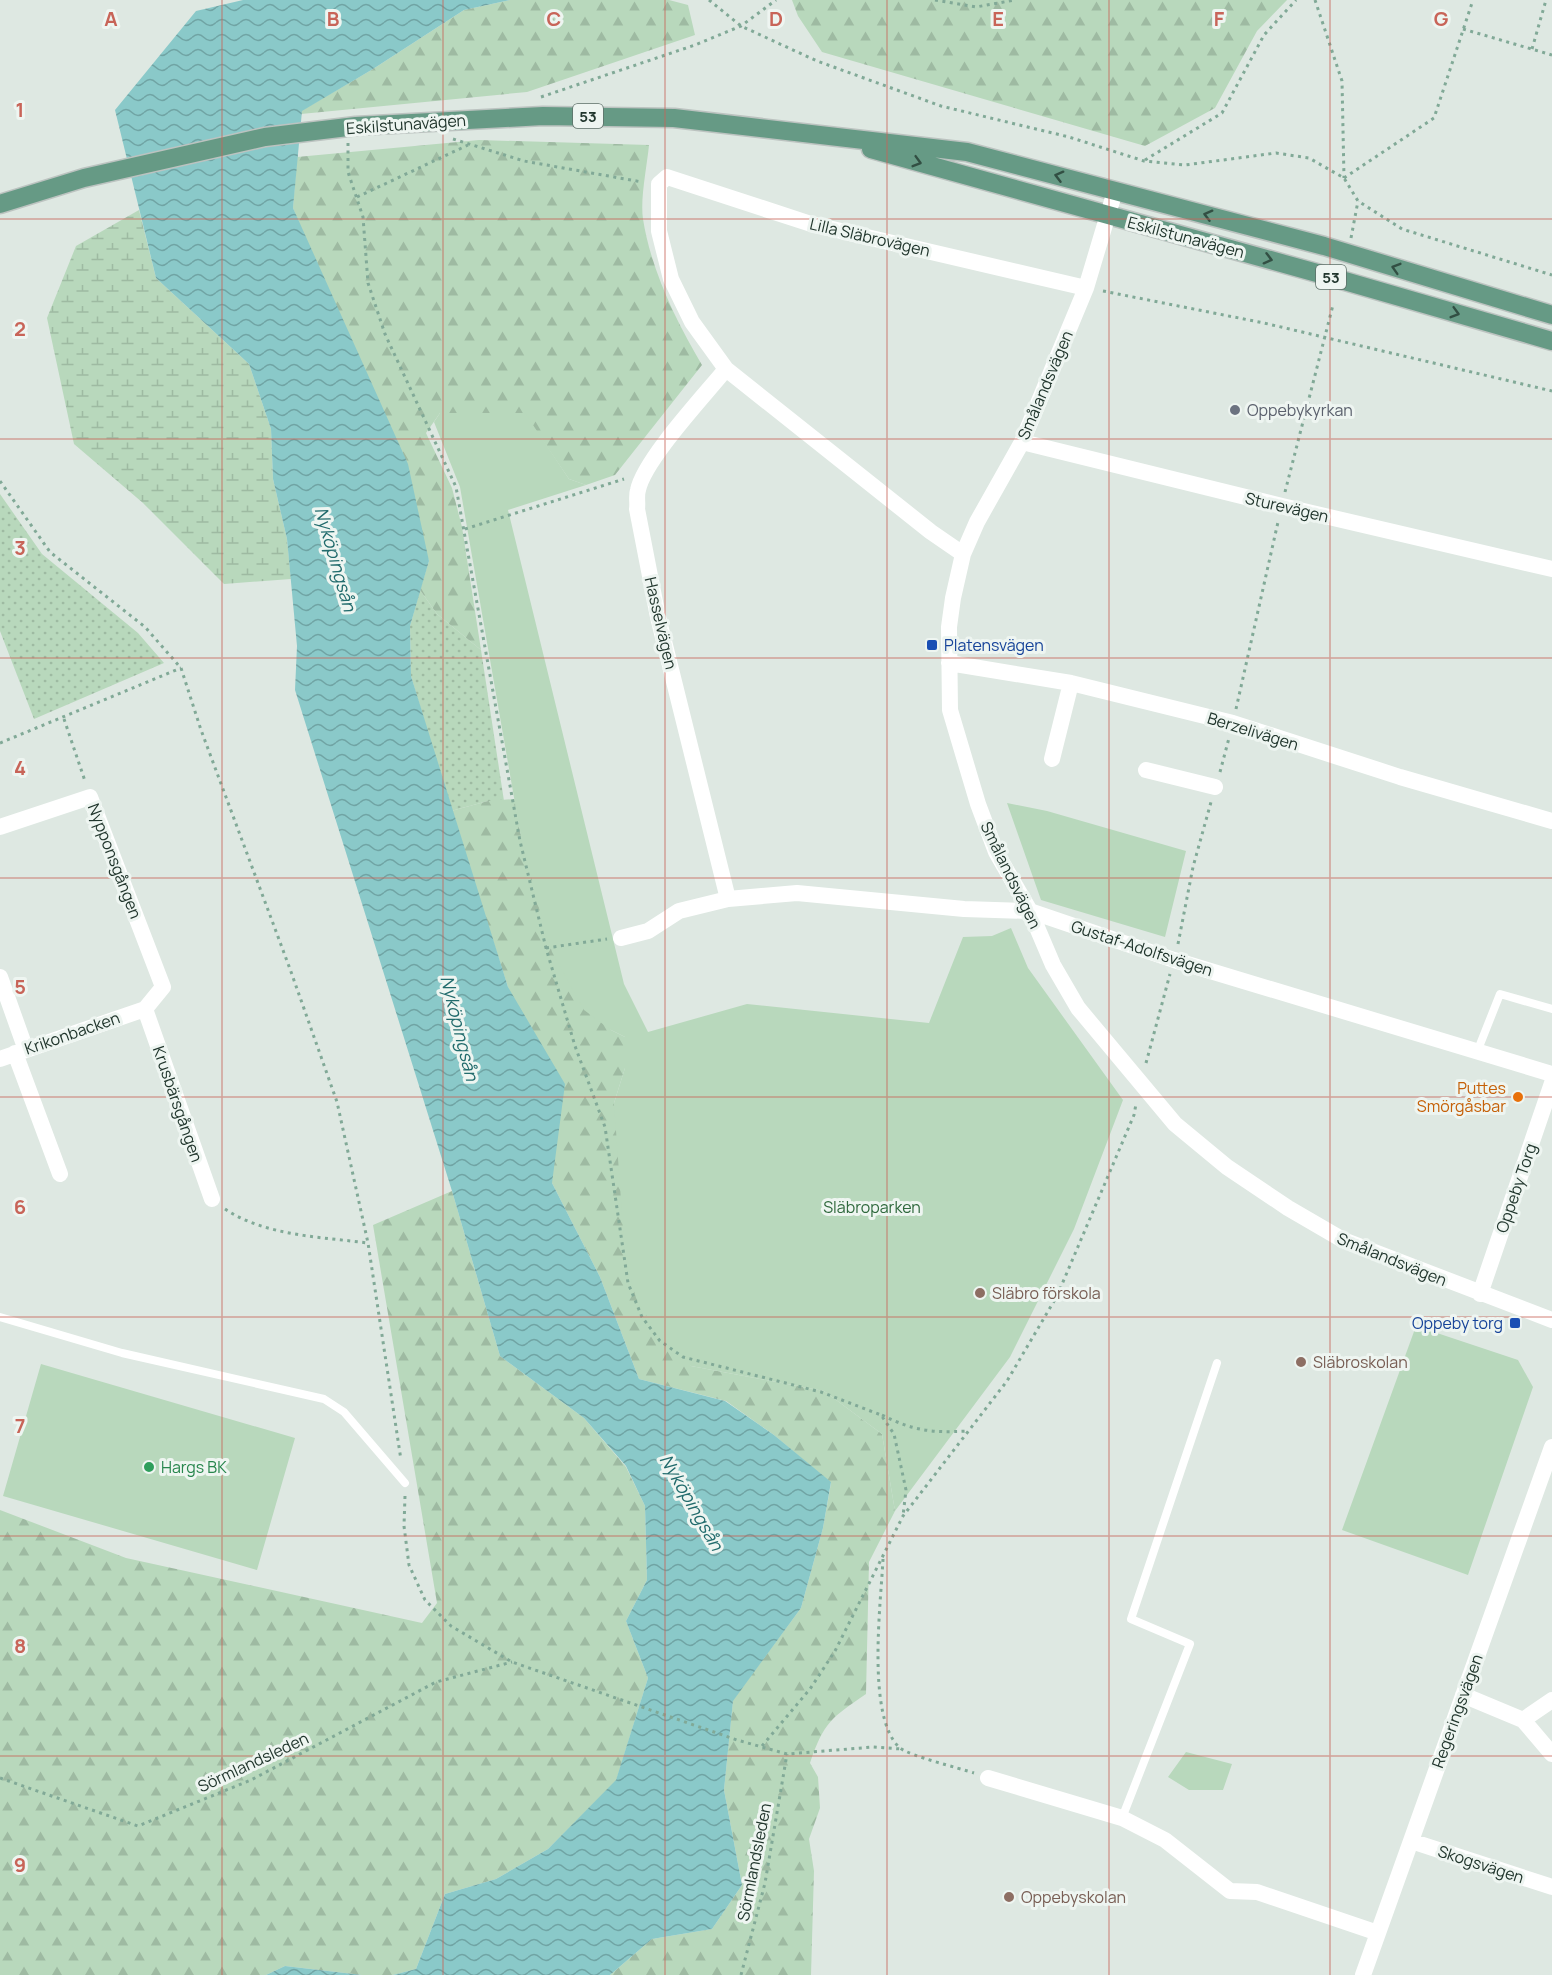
<svg xmlns="http://www.w3.org/2000/svg" width="1552" height="1975" font-family="Manrope,sans-serif">
  <defs>
    <pattern id="grass-dots" width="8" height="8" patternUnits="userSpaceOnUse" patternTransform="scale(1.5)"><rect width="8" height="8" fill="#b8d8bc"/><path d="M2 2h.1M6 6h.1" fill="none" stroke="#9ebaa2" stroke-width="1.8" stroke-linecap="round"/></pattern>
    <pattern id="forest-firs" width="22" height="20" patternUnits="userSpaceOnUse" patternTransform="scale(1.5)"><rect width="22" height="20" fill="#b8d8bc"/><path d="M5 1l3.5 6h-7zM16 11l3.5 6h-7z" fill="#9ebaa2"/></pattern>
    <pattern id="wetland-marsh" width="20" height="14" patternUnits="userSpaceOnUse" patternTransform="scale(1.5)"><rect width="20" height="14" fill="#b8d8bc"/><path d="M1 5h8M5 5V1M11 12h8M15 12V8" fill="none" stroke="#9ebaa2"/></pattern>
    <pattern id="water-waves" width="16" height="10" patternUnits="userSpaceOnUse" patternTransform="scale(1.5)"><rect width="16" height="10" fill="#8ac9c9"/><path d="M0 5q4-4 8 0t8 0" fill="none" stroke="#70a4a4"/></pattern>
  </defs>
  <rect width="100%" height="100%" fill="#dee8e2"/>
  <!-- grass -->
  <path fill="url(#grass-dots)" d="M0,494l42,60 96,79 26,30 -130,56 -34,-88z
    M420,590l17,24 44,36 23,151h-16l-37,10 -40,-135 -1,-50z"/>
  <!-- forest -->
  <path fill="url(#forest-firs)" d="M510,0h159l19,5 7,30 -168,57 -226,22v-3l72,-42 91,-59z
    M792,0h495l-30,31 -42,77 -70,38 -323,-94 -24,-36z
    M479,140l170,5c-2,21 -9,54 -6,74 8,51 33,102 59,146l-87,110 -29,10 -17,-6 -45,-66h-84l-14,20 26,55 10,39 19,123 -44,-36 -17,-24 9,-29 -136,-353 4,-51z
    M515,799l5,33 91,198 14,7v31l-11,35 77,263 133,25 58,43 13,77 -26,51 -3,132c-35,24 -42,28 -56,69l8,14 2,31 -11,31 5,32 -3,104h-201l42,-36 60,-10 30,-44 -18,-95 9,-90 68,-92 22,-80 8,-45 -57,-48 -48,-34 -87,-22 -39,-102 -48,-94 -44,-196 -57,-176 37,-10z
    M452,1191l48,165 84,62 42,49 19,39 2,74 -21,41 22,57 -32,103 -68,68 -52,30 -51,15 -29,75 -23,6h-31l-77,-9 -19,9h-266v-465l126,48 296,65 15,-20 -64,-378z"/>
  <!-- wetland -->
  <path fill="url(#wetland-marsh)" d="M139,210l17,68 93,86 22,65 2,50 14,60 4,40 -67,5 -81,-81 -69,-59 -27,-126 29,-72z"/>
  <!-- park -->
  <path fill="#b8d8bc" d="M440,413h85l44,66 17,6 -78,25 116,474 24,48 99,-28 182,19 34,-86 29,-1 19,-8 17,40 95,132 -49,129 -64,128 -115,154 -13,-77 -58,-43 -133,-25 -35,-35 -20,-33 -11,-42 -11,-153 11,-35v-31l-14,-7 -27,-20 -32,-58 -9,-28 -23,-92 -60,-345 -26,-65z
    M1007,803l40,8 139,40 -21,86 -124,-37z
    M1416,1326l102,34 15,27 -65,188 -126,-45z
    M41,1364l254,74 -38,132 -254,-74z
    M1186,1752l46,12 -9,26h-34l-21,-13z"/>
  <!-- water -->
  <path fill="url(#water-waves)" d="M243,0h267l-46,10 -91,59 -71,42 -9,97 115,256 21,97 -19,65 1,50 97,311 57,97 -13,99 48,94 39,102 86,22 49,34 57,47 -8,46 -22,80 -68,93 -9,89 18,95 -30,44 -60,10 -42,36h-217l23,-6 29,-75 51,-15 52,-30 68,-69 32,-102 -22,-57 21,-41 -2,-74 -19,-40 -42,-48 -84,-62 -48,-165 -157,-501 2,-44 -10,-107 -14,-60 -2,-50 -22,-65 -93,-86 -41,-168 81,-99z
    M285,1966l77,9h-96z"/>
  <g fill="none" stroke-linecap="round" stroke-linejoin="round">
    <defs>
      <path id="primary" d="M871,149l446,124 235,68
        M0,204l84,-26 181,-41 91,-11 187,-10 131,2 293,34 357,94 228,69"/>
    </defs>
    <!-- primary casing -->
    <use href="#primary" stroke="#bcc3c0" stroke-width="21"/>
    <!-- path -->
    <path stroke="#81a997" stroke-width="3" stroke-dasharray="3 4.5" stroke-linecap="butt" d="M709,0l32,26 76,35 124,45 128,31 75,24 41,4 91,-12 33,5 35,20 14,23 44,28 150,46
      M935,0l41,7 39,-7
      M1315,0l27,81 2,97
      M1463,29l89,26
      M1532,49l14,-49
      M541,97l154,-52 46,-19 35,-26
      M453,139l71,22 118,21
      M348,143v29l15,45 5,66 17,51 71,153 64,354 26,107 29,98 30,81 23,156 14,34 18,24 23,16 138,35 60,23 13,19 12,56 -3,26
      M1145,160l77,-47 42,-78 32,-35
      M1344,178l90,-60 39,-118
      M357,197l111,-52
      M1351,238l7,-37
      M1103,291l161,32 288,68
      M0,481l50,71 95,75 36,41 20,62 89,239 47,133 31,141 33,217
      M1285,492l48,-187
      M465,529l159,-50
      M1236,709l42,-187
      M64,719l21,62
      M0,743l181,-75
      M1220,772l9,-34
      M1178,944l15,-77 18,-65
      M546,948l61,-9
      M1146,1063l24,-89
      M225,1209c40,27 97,28 143,34
      M882,1415c32,16 50,18 85,16
      M405,1496l-1,30 5,39 16,35 26,26 61,36 225,78 50,14 86,-7 28,2
      M883,1559c-2,44 -17,159 17,189 10,8 59,20 74,25
      M762,1746l48,-57 25,-38 68,-135 104,-135 50,-85 77,-181 2,-11
      M0,1778l138,48 113,-46 185,-98 76,-20
      M741,1975l24,-92 22,-129"/>
    <!-- lane -->
    <path stroke="#fff" stroke-width="8" d="M1477,1052l23,-58 52,15
      M0,1317l122,36 202,46 20,13 61,71
      M1122,1818l68,-174 -59,-25 86,-256"/>
    <!-- street -->
    <path stroke="#fff" stroke-width="16" d="M1115,191l-29,97 -64,154 -45,80 -14,32 -10,44 -4,29 1,83 28,94 18,48 34,59 23,54 25,43 97,116 52,43 61,41 55,32 209,80
      M726,369c-22,27 -82,91 -88,121 -2,6 0,13 -1,19l21,108 70,282
      M1022,442l260,64 270,63
      M963,554l-32,-22 -205,-163 -34,-47 -21,-43 -12,-48v-47l8,-7 144,47 275,64
      M949,663l122,20 162,40 167,54 152,44
      M1052,759l19,-76
      M1146,770l69,17
      M0,827l90,-30 73,190 -18,22 -145,50
      M621,938l27,-7 31,-20 49,-12 69,-6 167,16 66,2 144,49 378,114
      M0,977l26,73
      M145,1009l67,190
      M15,1053l45,121
      M1480,1294l72,-211
      M1463,1695l60,25 29,-20
      M1523,1720l29,34
      M988,1778l134,40 43,22 65,51 27,1 121,41
      M1411,1841l141,46
      M1363,1975l189,-528"/>
    <!-- primary -->
    <use href="#primary" stroke="#669a85" stroke-width="18"/>
  </g>
  <!-- one-way arrows -->
  <defs><path id="oneway-chevron" d="M-2-3.5L2.5 0L-2 3.5" fill="none" stroke-width="1.6" stroke-linecap="round" stroke-linejoin="round" transform="scale(1.5)"/></defs>
  <g stroke="#324f43">
    <use href="#oneway-chevron" transform="translate(917 162) rotate(16)"/>
    <use href="#oneway-chevron" transform="translate(1059 176) rotate(-165)"/>
    <use href="#oneway-chevron" transform="translate(1208 215) rotate(-165)"/>
    <use href="#oneway-chevron" transform="translate(1268 259) rotate(15)"/>
    <use href="#oneway-chevron" transform="translate(1396 268) rotate(-163)"/>
    <use href="#oneway-chevron" transform="translate(1455 313) rotate(16)"/>
  </g>
  <!-- grid -->
  <path fill="none" stroke="#c86458" stroke-width="1.5" stroke-opacity="0.55" d="M222,0v1975M443,0v1975M665,0v1975M887,0v1975M1109,0v1975M1330,0v1975M0,219h1552M0,439h1552M0,658h1552M0,878h1552M0,1097h1552M0,1317h1552M0,1536h1552M0,1756h1552"/>
  <!-- markers -->
  <circle fill="#6b7280" stroke="#eef5f1" stroke-width="2" cx="1235" cy="410" r="6"/>
  <g fill="#1a4fb4" stroke="#eef5f1" stroke-width="2">
    <rect x="926" y="639" width="12" height="12" rx="3"/>
    <rect x="1509" y="1317" width="12" height="12" rx="3"/>
  </g>
  <circle fill="#e8710a" stroke="#eef5f1" stroke-width="2" cx="1518" cy="1097" r="6"/>
  <g fill="#8d6e63" stroke="#eef5f1" stroke-width="2">
    <circle cx="980" cy="1293" r="6"/>
    <circle cx="1301" cy="1362" r="6"/>
    <circle cx="1009" cy="1897" r="6"/>
  </g>
  <circle fill="#2e9e5b" stroke="#eef5f1" stroke-width="2" cx="149" cy="1467" r="6"/>
  <g text-anchor="middle" dominant-baseline="central" stroke-width="6" stroke-linejoin="round" paint-order="stroke">
    <!-- shield labels -->
    <g fill="#eef5f1" stroke="#5e6f68" stroke-width="1.5">
      <rect x="573" y="104" width="30" height="24" rx="4.5"/>
      <rect x="1316" y="265" width="30" height="24" rx="4.5"/>
    </g>
    <g font-size="15" font-weight="bold" fill="#21362d">
      <text x="588" y="116">53</text>
      <text x="1331" y="277">53</text>
    </g>
    <!-- street labels -->
    <g font-size="16" fill="#21362d" stroke="#eef5f1">
      <text transform="translate(406 124) rotate(-4)">Eskilstunavägen</text>
      <text transform="translate(870 237) rotate(13)">Lilla Släbrovägen</text>
      <text transform="translate(1186 237) rotate(15)">Eskilstunavägen</text>
      <text transform="translate(1045 385) rotate(-67)">Smålandsvägen</text>
      <text transform="translate(1287 507) rotate(13)">Sturevägen</text>
      <text transform="translate(661 623) rotate(77)">Hasselvägen</text>
      <text transform="translate(1253 731) rotate(17)">Berzelivägen</text>
      <text transform="translate(115 861) rotate(69)">Nypponsgången</text>
      <text transform="translate(1011 875) rotate(64)">Smålandsvägen</text>
      <text transform="translate(1142 948) rotate(18)">Gustaf-Adolfsvägen</text>
      <text transform="translate(72 1033) rotate(-19)">Krikonbacken</text>
      <text transform="translate(178 1104) rotate(71)">Krusbärsgången</text>
      <text transform="translate(1516 1188) rotate(-71)">Oppeby Torg</text>
      <text transform="translate(1392 1259) rotate(22)">Smålandsvägen</text>
      <text transform="translate(1457 1711) rotate(-70)">Regeringsvägen</text>
      <text transform="translate(253 1762) rotate(-25)">Sörmlandsleden</text>
      <text transform="translate(754 1862) rotate(-79)">Sörmlandsleden</text>
      <text transform="translate(1481 1864) rotate(18)">Skogsvägen</text>
    </g>
    <!-- worship labels -->
    <g font-size="16" fill="#5b616d" stroke="#eef5f1" text-anchor="start">
      <text x="1247" y="410">Oppebykyrkan</text>
    </g>
    <!-- transit labels -->
    <g font-size="16" fill="#164399" stroke="#eef5f1" text-anchor="start">
      <text x="944" y="645">Platensvägen</text>
      <text x="1503" y="1323" text-anchor="end">Oppeby torg</text>
    </g>
    <!-- food labels -->
    <g font-size="16" fill="#c56008" stroke="#eef5f1" text-anchor="end">
      <text x="1506" y="1088">Puttes<tspan x="1506" dy="18">Smörgåsbar</tspan></text>
    </g>
    <!-- park labels -->
    <g font-size="16" fill="#2f693d" stroke="#eef5f1">
      <text x="872" y="1207">Släbroparken</text>
    </g>
    <!-- education labels -->
    <g font-size="16" fill="#785e54" stroke="#eef5f1" text-anchor="start">
      <text x="992" y="1293">Släbro förskola</text>
      <text x="1313" y="1362">Släbroskolan</text>
      <text x="1021" y="1897">Oppebyskolan</text>
    </g>
    <!-- leisure labels -->
    <g font-size="16" fill="#27864d" stroke="#eef5f1" text-anchor="start">
      <text x="161" y="1467">Hargs BK</text>
    </g>
    <!-- water labels -->
    <g font-size="18" font-style="italic" fill="#216b6c" stroke="#eef5f1">
      <text transform="translate(336 559) rotate(74)">Nyköpingsån</text>
      <text transform="translate(460 1028) rotate(76)">Nyköpingsån</text>
      <text transform="translate(692 1502) rotate(60)">Nyköpingsån</text>
    </g>
  </g>
  <g font-size="20" text-anchor="middle" font-weight="bold" fill="#c86458" stroke="#eef5f1" stroke-width="6" stroke-linejoin="round" paint-order="stroke">
    <text x="111" y="26">A</text>
    <text x="333" y="26">B</text>
    <text x="554" y="26">C</text>
    <text x="776" y="26">D</text>
    <text x="998" y="26">E</text>
    <text x="1219" y="26">F</text>
    <text x="1441" y="26">G</text>
    <text x="20" y="117">1</text>
    <text x="20" y="336">2</text>
    <text x="20" y="555">3</text>
    <text x="20" y="775">4</text>
    <text x="20" y="994">5</text>
    <text x="20" y="1214">6</text>
    <text x="20" y="1433">7</text>
    <text x="20" y="1653">8</text>
    <text x="20" y="1872">9</text>
  </g>
</svg>
